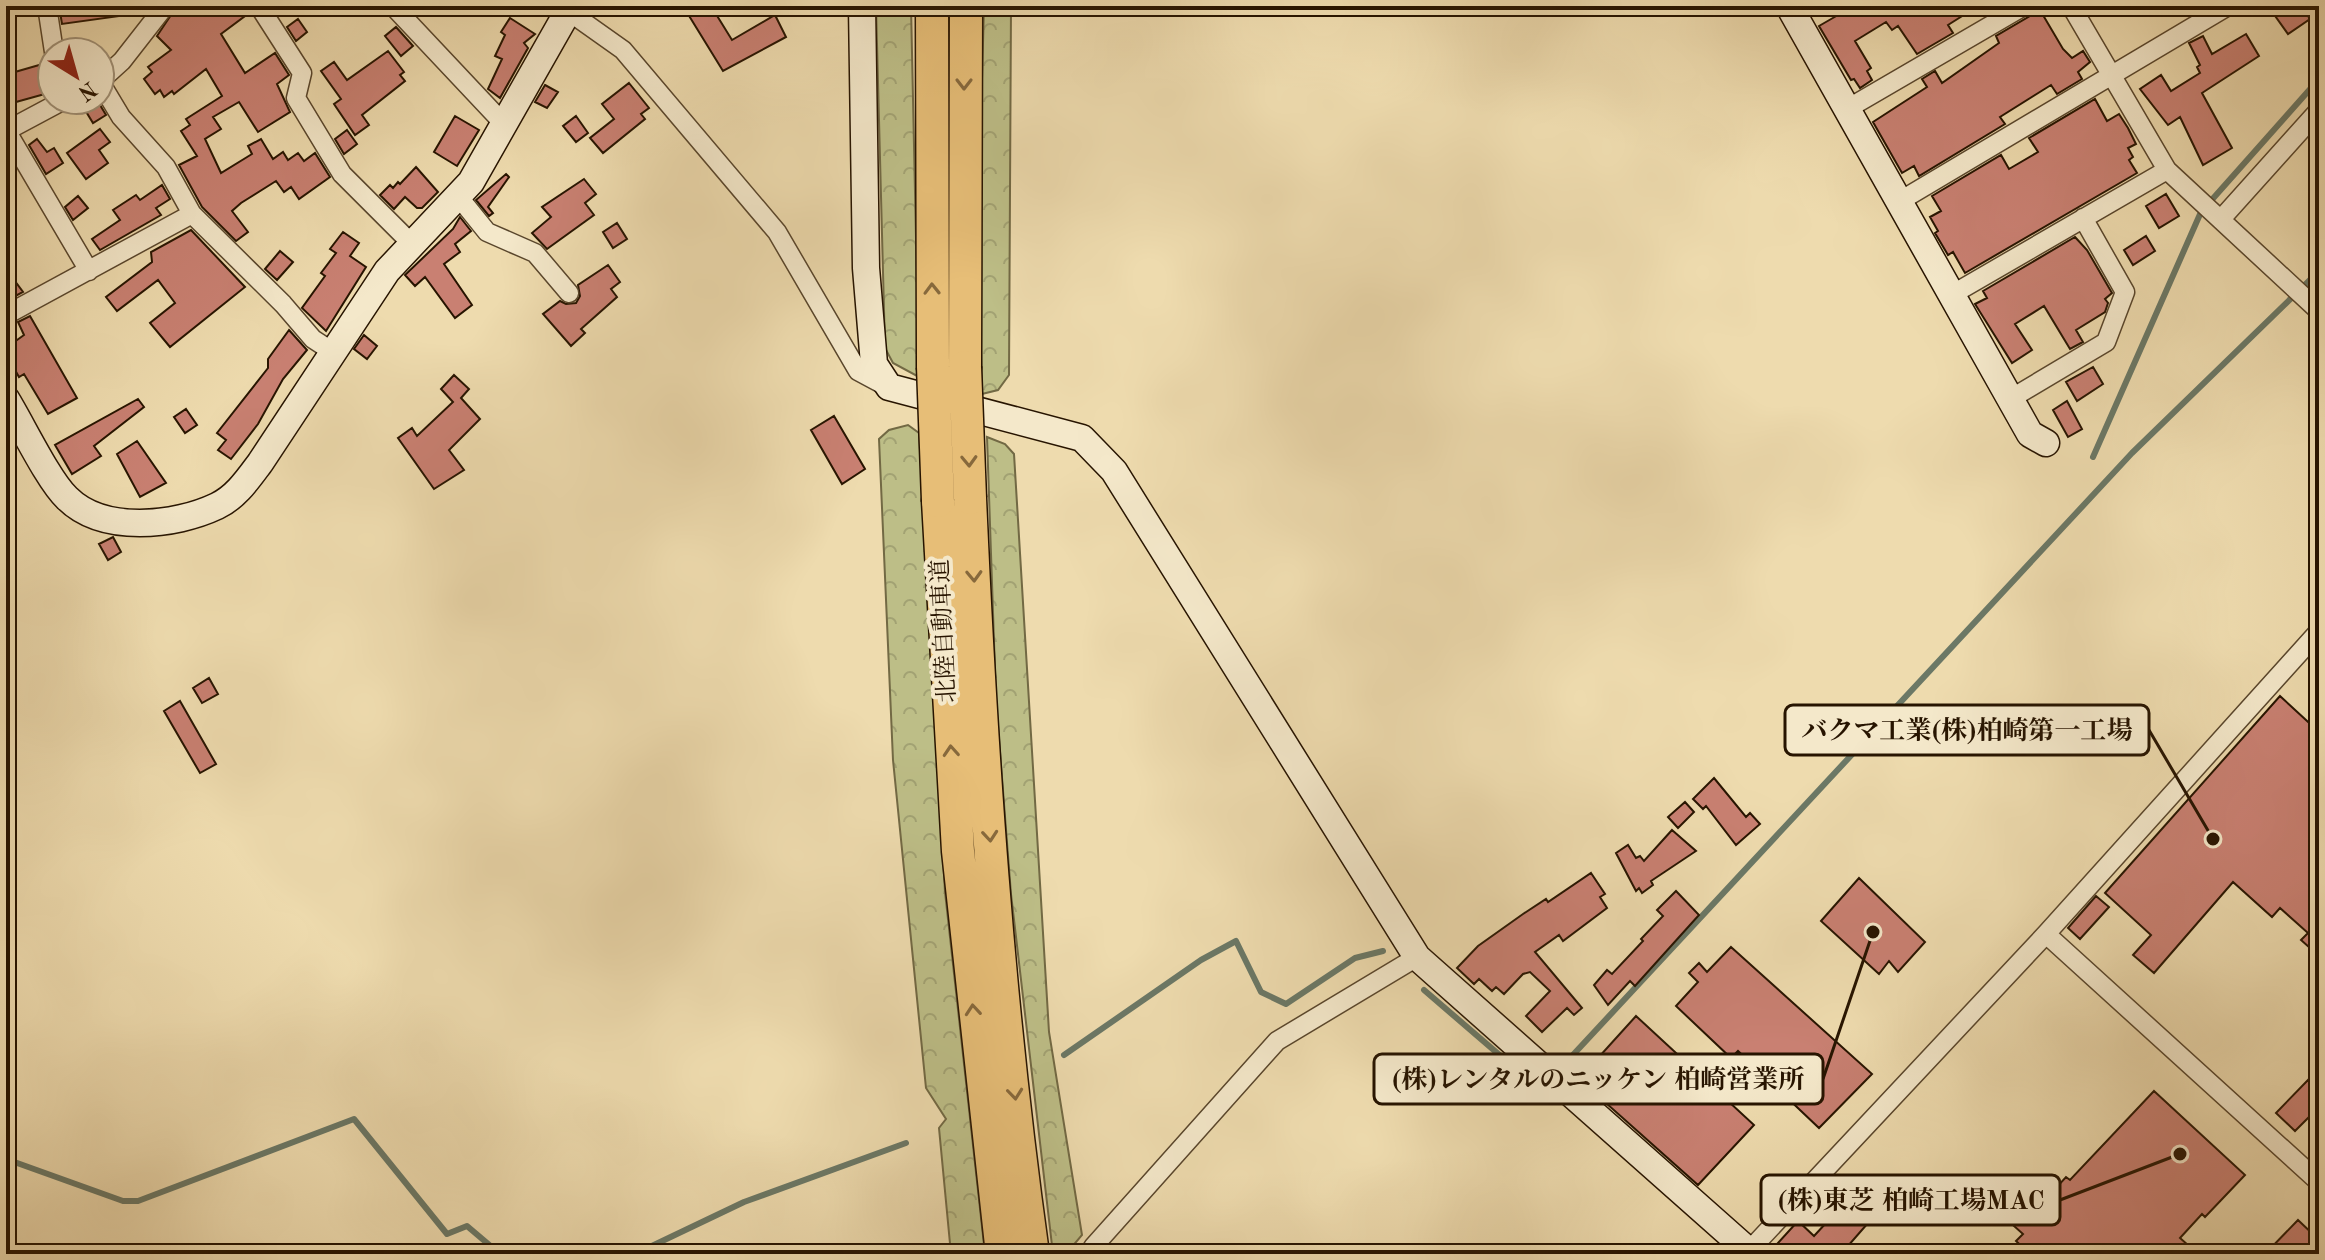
<svg xmlns="http://www.w3.org/2000/svg" width="2325" height="1260" font-family="'Old Standard TT','Noto Serif JP',serif">
  <defs>
    <pattern id="forest-crowns" width="20" height="18" patternUnits="userSpaceOnUse" patternTransform="scale(2)"><rect width="20" height="18" fill="#bdbe87"/><path d="M2 6a3 3 0 1 1 6 0M12 15a3 3 0 1 1 6 0" fill="none" stroke="#a2a273"/></pattern>
  </defs>
  <rect width="100%" height="100%" fill="#eedbae"/>
  <filter id="stains"><feTurbulence type="fractalNoise" baseFrequency=".0025" numOctaves="4"/><feColorMatrix values="0 0 0 0 .2 0 0 0 0 .09 0 0 0 0 .02 0 0 0 .5 -.17"/></filter>
  <radialGradient id="worn" r=".72"><stop offset=".6" stop-color="#630" stop-opacity="0"/><stop offset="1" stop-color="#630" stop-opacity=".3"/></radialGradient>
  <!-- forest -->
  <path fill="url(#forest-crowns)" stroke="#726944" stroke-width="2" d="M876,6h35l8,371 -26,-14 -8,-15z
    M984,6h27l-2,369 -11,15 -16,4 -4,-169z
    M908,425l11,8 26,459 40,362h-34l-12,-126 7,-9 -20,-31 -33,-328 -14,-321 10,-9z
    M987,437l18,7 9,10 35,578 33,203 -16,19h-13l-42,-360 -15,-194z"/>
  <g fill="none" stroke-linecap="round" stroke-linejoin="round">
    <!-- stream -->
    <path stroke="#6b7866" stroke-width="6" d="M2093,457l108,-245 118,-133
      M1424,990l115,99 8,-7
      M1064,1055l137,-95 35,-19 25,51 25,12 69,-46 28,-7
      M1558,1071l574,-618 180,-175 7,7
      M6,1159l117,42h15l216,-82 93,115 20,-8 33,28
      M635,1254l109,-52 162,-59"/>
  </g>
  <!-- building -->
  <path fill="#c98072" stroke="#271400" stroke-width="2" d="M59,6h67l1,9 -65,9z
    M177,6h70l2,7 -28,21 24,39 30,-20 14,22 -12,9 13,28 -32,20 -19,-30 -26,15 8,12 -16,10 16,34 31,-19 -4,-8 13,-7 12,20 10,-7 5,8 10,-7 6,8 11,-8 15,24 -31,22 -8,-12 -7,5 -8,-11 -35,22 -9,8 16,21 -12,9 -34,-34 -23,-42 18,-9 -16,-25 9,-6 -4,-6 36,-23 -16,-27 -32,25 -2,-3 -8,6 -4,-7 -5,4 -11,-15 8,-7 -4,-5 23,-17 -14,-14z
    M683,6h28l21,34 43,-25 11,22 -63,34z
    M1842,6h136l-30,19 5,8 -36,21 -19,-28 -6,4 -6,-8 -31,19 16,27 -4,3 5,9 -12,8 -6,-9 -3,1 -32,-54 26,-15z
    M2283,6h18l9,13 -22,15 -15,-21z
    M2040,10l23,39 9,9 11,-7 7,11 -12,10 4,7 -25,15 -6,-9 -51,32 5,7 -86,52 -5,-10 -12,7 -29,-51 54,-35 -5,-8 13,-8 7,12 57,-40 -3,-7z
    M510,18l25,16 -11,9 4,5 -28,50 -12,-9 14,-30 -7,-3 10,-21 -4,-3z
    M298,19l9,13 -11,9 -9,-14z
    M396,27l17,19 -12,10 -16,-20z
    M2246,34l13,22 -57,37 30,55 -29,17 -23,-48 -12,8 -28,-36 21,-14 10,16 29,-18 -3,-6 3,-2 -11,-22 14,-7 9,18z
    M388,51l16,21 -4,3 5,6 -43,34 7,10 -14,10 -21,-31 7,-5 -20,-28 13,-9 13,18z
    M46,63l6,29 -36,10 -8,-28z
    M629,83l20,25 -8,6 4,5 -42,34 -13,-15 24,-19 -12,-15z
    M545,85l13,7 -11,16 -12,-6z
    M2095,99l12,22 12,-7 9,14 8,16 -8,4 5,9 -4,3 8,13 -172,100 -12,-21 -5,3 -13,-22 3,-2 -8,-14 11,-6 -9,-15 69,-41 8,14 29,-17 -9,-14z
    M79,100h18l9,15 -13,8z
    M455,116l24,14 -22,36 -23,-14z
    M576,116l12,17 -12,9 -13,-16z
    M100,129l10,13 -11,8 9,13 -22,16 -19,-26z
    M347,130l10,14 -13,10 -9,-15z
    M37,139l10,13 7,-4 9,15 -17,11 -17,-29z
    M416,167l22,25 -16,16h-5l-12,-11 -11,12 -14,-14 10,-10 3,3 5,-6 2,2z
    M506,174l3,3 -21,30 5,6 -4,3 -13,-16z
    M584,179l12,15 -11,9 9,12 -47,34 -15,-16 19,-16 -9,-10z
    M162,185l8,14 -14,9 5,7 -61,35 -8,-11 28,-19 -7,-10 23,-15 4,5z
    M2166,194l13,22 -20,12 -13,-22z
    M78,196l10,12 -15,12 -8,-13z
    M460,217l11,14 -16,13 5,8 -16,12 28,41 -17,13 -30,-41 -10,9 -10,-11 48,-46z
    M617,223l10,16 -14,9 -10,-16z
    M191,230l54,57 -75,60 -20,-24 25,-20 -17,-23 -41,31 -11,-14 46,-35 -1,-10z
    M343,232l16,11 -9,13 16,11 -40,64 -24,-23 23,-32 -4,-3 15,-20 -6,-4z
    M2146,236l9,15 -22,14 -9,-15z
    M2075,237l12,13 25,43 -7,6 3,4 -3,9 -29,18 7,12 -13,7 -26,-43 -29,18 17,26 -20,13 -37,-59 12,-6 -4,-7z
    M280,251l13,11 -16,18 -12,-11z
    M608,265l12,17 -9,7 6,8 -36,32 4,4 -14,13 -28,-32 17,-13 6,3 10,-1 4,-7 -2,-11z
    M6,269l17,23 -17,9z
    M30,316l47,82 -29,16 -24,-40 -5,3 -13,-23v-6l18,-13 -6,-13z
    M289,330l18,20 -24,29 -25,45 -27,35 -13,-9 8,-10 -9,-7 51,-65v-9z
    M364,335l13,11 -10,13 -13,-10z
    M2093,367l10,17 -26,17 -11,-19z
    M454,375l15,14 -8,9 19,21 -31,31 15,20 -30,19 -36,-51 14,-10 5,8 36,-34 -12,-13z
    M138,399l6,8 -50,39 7,10 -29,18 -17,-29z
    M2067,401l15,28 -14,8 -15,-27z
    M186,409l11,16 -12,8 -11,-16z
    M834,416l31,53 -23,15 -31,-54z
    M137,441l29,42 -26,14 -23,-43z
    M113,537l8,15 -13,8 -9,-16z
    M209,678l9,16 -16,9 -9,-15z
    M2280,696l39,36v224l-18,-16 7,-7 -28,-25 -8,9 -39,-35 -79,91 -21,-18 18,-20 -46,-42z
    M180,701l36,63 -16,9 -36,-62z
    M1714,778l32,39 4,-4 10,11 -24,21 -30,-39 -3,3 -10,-10z
    M1685,802l9,10 -16,16 -10,-11z
    M1672,830l24,21 -45,30 2,4 -11,8 -3,-5 -3,3 -20,-38 12,-8 8,13 4,-2 4,5z
    M1591,873l14,21 -5,3 7,11 -44,33 -4,-6 -24,17 47,56 -8,7 -7,-7 -25,24 -16,-16 24,-25 -20,-19 -7,2 -19,20 -8,-7 -4,4 -13,-12 -5,5 -17,-16 21,-22 45,-32 23,-15 2,3z
    M1859,878l66,64 -27,30 -9,-11 -10,13 -58,-53z
    M1676,891l23,24 -64,71 -5,-5 -22,24 -14,-20 13,-15 5,4 31,-33 -2,-2 22,-23 -6,-6z
    M2096,896l13,11 -29,32 -12,-11z
    M1731,947l141,127 -53,54 -81,-77 -7,7 -55,-52 22,-24 -9,-9 10,-10 8,9z
    M1636,1016l118,109 -56,60 -119,-106z
    M2308,1080l11,11v32l-8,-8 -16,16 -19,-18z
    M2154,1091l91,84 -40,42 -3,-3 -22,24 18,16h-168l-14,-13 7,-7 -9,-8 27,-29 4,3 21,-23 4,3z
    M1852,1195l23,20 -34,39h-73l30,-33 16,15z
    M2298,1220l21,20v14h-54z"/>
  <g fill="none" stroke-linecap="round" stroke-linejoin="round">
    <defs>
      <path id="street" d="M47,6l7,46
        M259,6l43,67 -6,25 46,76 70,70
        M393,6l112,119
        M2071,6l96,164 152,141
        M568,11l55,39 154,182 81,139 28,15
        M100,81l22,-20 43,-55
        M100,82l21,35 45,50 26,47 91,90 30,35 20,13
        M1847,109l177,-103
        M6,130l83,141
        M6,131l58,-31
        M458,196l29,36 48,21 34,40
        M1900,201l328,-195
        M2222,218l97,-108
        M1953,294l214,-124
        M6,315l186,-101
        M2012,398l94,-56 19,-50 -42,-74
        M2046,934l273,248
        M1093,1247l184,-206 140,-84
        M1746,1254l300,-320 273,-303"/>
      <path id="secondary" d="M862,6l4,262 8,96 15,23 193,51 32,33 303,486 335,297
        M1789,6l241,428 16,9
        M6,399c15,24 42,81 61,99 36,36 108,28 150,8 19,-9 31,-27 43,-43l127,-192 84,-89 100,-176"/>
      <path id="highway" d="M932,6l1,361
        M965,367l1,-361
        M970,498c11,252 28,506 63,756
        M938,501l20,350 44,403"/>
    </defs>
    <!-- street casing -->
    <use href="#street" stroke="#59462c" stroke-width="21"/>
    <!-- secondary casing -->
    <use href="#secondary" stroke="#271400" stroke-width="29"/>
    <!-- highway casing -->
    <use href="#highway" stroke="#271400" stroke-width="35"/>
    <!-- street -->
    <use href="#street" stroke="#f4e8ca" stroke-width="18"/>
    <!-- secondary -->
    <use href="#secondary" stroke="#f4e8ca" stroke-width="26"/>
    <!-- highway -->
    <use href="#highway" stroke="#e7be77" stroke-width="32"/>
    <defs>
      <path id="highway-bridge" d="M933,367l5,134
        M965,367l5,131"/>
    </defs>
    <!-- highway-bridge casing -->
    <use href="#highway-bridge" stroke="#271400" stroke-width="35" stroke-linecap="butt"/>
    <!-- highway-bridge -->
    <use href="#highway-bridge" stroke="#e7be77" stroke-width="32"/>
  </g>
  <!-- one-way arrows -->
  <defs><path id="oneway-chevron" d="M-2-3.5L2.5 0L-2 3.5" fill="none" stroke-width="1.6" stroke-linecap="round" stroke-linejoin="round" transform="scale(2)"/></defs>
  <g stroke="#87693c">
    <use href="#oneway-chevron" transform="translate(964 84) rotate(90)"/>
    <use href="#oneway-chevron" transform="translate(932 289) rotate(-91)"/>
    <use href="#oneway-chevron" transform="translate(969 461) rotate(88)"/>
    <use href="#oneway-chevron" transform="translate(974 576) rotate(88)"/>
    <use href="#oneway-chevron" transform="translate(951 751) rotate(-94)"/>
    <use href="#oneway-chevron" transform="translate(990 836) rotate(85)"/>
    <use href="#oneway-chevron" transform="translate(973 1010) rotate(-95)"/>
    <use href="#oneway-chevron" transform="translate(1015 1094) rotate(84)"/>
  </g>
  <g text-anchor="middle" dominant-baseline="central" stroke-width="8" stroke-linejoin="round" paint-order="stroke">
    <!-- street labels -->
    <g font-size="24" fill="#271400" stroke="#f4e8ca">
      <text transform="translate(945 631) rotate(-93)">北陸自動車道</text>
    </g>
  </g>
  <!-- callouts -->
  <path fill="none" stroke="#271400" stroke-width="3" d="M2213 839L2149 730M1873 932L1823 1079M2180 1154L2060 1200"/>
  <g fill="#271400" stroke="#f4e8ca" stroke-width="3">
    <circle cx="2213" cy="839" r="8"/>
    <circle cx="1873" cy="932" r="8"/>
    <circle cx="2180" cy="1154" r="8"/>
  </g>
  <g fill="#f4e8ca" stroke="#271400" stroke-width="3">
    <rect x="1785" y="705" width="364" height="50" rx="8"/>
    <rect x="1374" y="1054" width="449" height="50" rx="8"/>
    <rect x="1761" y="1175" width="299" height="50" rx="8"/>
  </g>
  <g font-size="26" text-anchor="middle" font-weight="bold" fill="#271400">
    <text x="1967" y="739">バクマ工業(株)柏崎第一工場</text>
    <text x="1598" y="1088">(株)レンタルのニッケン 柏崎営業所</text>
    <text x="1911" y="1209">(株)東芝 柏崎工場MAC</text>
  </g>
  <!-- margin -->
  <rect width="2325" height="1260" fill="none" stroke="#eedbae" stroke-width="32"/>
  <rect x="8" y="8" width="2309" height="1244" fill="none" stroke="#271400" stroke-width="4"/>
  <rect x="16" y="16" width="2293" height="1228" fill="none" stroke="#271400" stroke-width="2"/>
  <!-- north arrow -->
  <g transform="translate(76 76) rotate(143)"><circle r="38" fill="#f4e8ca" stroke="#a29379" stroke-width="2"/>
  <path d="M0-6L14 30L0 20L-14 30Z" fill="#8f2418"/>
  <text y="-12" font-size="22" font-weight="bold" text-anchor="middle" fill="#271400">N</text>
  </g>
  <rect width="100%" height="100%" filter="url(#stains)"/>
  <rect width="100%" height="100%" fill="url(#worn)"/>
</svg>
